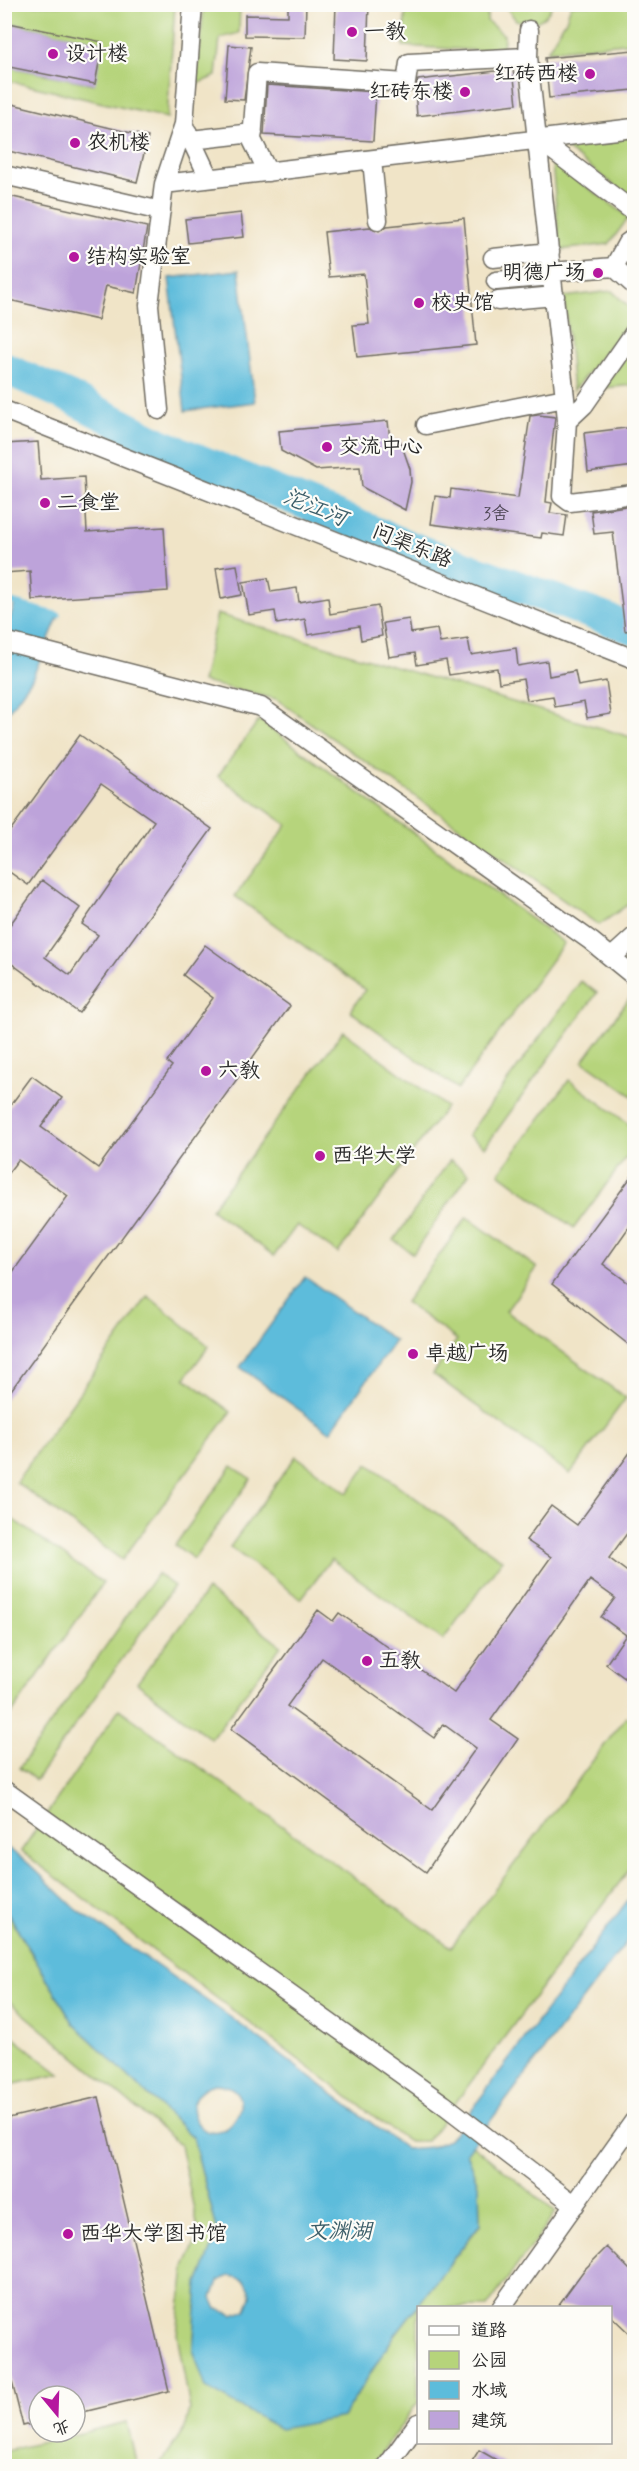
<svg xmlns="http://www.w3.org/2000/svg" width="639" height="2471" font-family="Mynerve,'LXGW WenKai TC',sans-serif">
  <rect width="100%" height="100%" fill="#fdfcf7"/>
  <filter id="ink" filterUnits="userSpaceOnUse"><feTurbulence type="fractalNoise" baseFrequency=".0167" numOctaves="2"/><feDisplacementMap in="SourceGraphic" scale="12" xChannelSelector="R" yChannelSelector="G"/><feConvolveMatrix kernelMatrix="1 2 1 2 8 2 1 2 1" color-interpolation-filters="sRGB"/></filter>
  <filter id="wash" filterUnits="userSpaceOnUse"><feTurbulence type="fractalNoise" baseFrequency=".008" numOctaves="4" result="noise"/><feDisplacementMap in="SourceGraphic" scale="24" xChannelSelector="R" yChannelSelector="G"/><feGaussianBlur stdDeviation="1.35" result="paint"/><feColorMatrix in="noise" values="0 0 0 0 0 0 0 0 0 0 0 0 0 0 0 0 0 1.4 0 .05"/><feComposite in="paint" operator="in"/></filter>
  <g filter="url(#wash)">
    <rect width="100%" height="100%" fill="#f0e4c7"/>
    <!-- green -->
    <path fill="#b6d47b" stroke="#708053" stroke-width="1.5" d="M5,5h170l-8,113 -162,-38v-14l89,18 9,-41 -98,-21z
      M204,5h36l-1,28 -19,5 -4,38 -20,8z
      M406,5h82l-1,16 17,14 -1,17 -100,-6z
      M504,5h48c-6,17 -21,21 -36,15z
      M571,5h63v37l-87,9 19,-31z
      M634,135v65l-77,-58z
      M552,162l77,55 -20,27 -49,6z
      M612,291l22,21v4l-61,75 -9,-94z
      M634,345v40l-32,3z
      M217,614l417,124v162l-35,25 -323,-226 -74,-17z
      M259,720l305,223 -106,146 -108,-78 15,-21 -130,-94 52,-71 -69,-49z
      M581,981l16,12 -112,154 -17,-12z
      M634,992v105l-51,-36z
      M343,1031l103,76 -108,146 -41,-28 -23,31 -63,-47z
      M569,1080l65,48v19l-60,81 -75,-55z
      M450,1160l19,14 -56,80 -19,-14z
      M467,1217l70,51 -31,43 120,87 -56,76 -137,-100 24,-34 -52,-38z
      M148,1296l61,50 -24,32 46,34 -109,148 -106,-78z
      M296,1456l51,37 21,-29 134,96 -59,80 -112,-81 -30,40 -71,-52z
      M232,1466l19,13 -57,80 -19,-14z
      M5,1514l98,69 -98,140z
      M157,1574l17,12 -138,194 -17,-12z
      M207,1590l74,56 -70,93 -74,-56z
      M119,1709l332,238 175,-230 8,6v140l-207,278h-20l-386,-290z
      M4,1908l70,116 119,114 25,95 -20,51 -5,66 150,67 51,-81 86,-111 -1,-38 -13,-34 6,-8 84,67 -69,95 -69,1v94l-46,64h-213l27,-40 4,-17 -13,-75 8,-66 14,-35 -19,-88 -175,-147z
      M4,2031h1l55,43 -55,12z
      M127,2422l10,44h-132v-15z"/>
    <!-- water -->
    <path fill="#5dbcdb" stroke="#447483" stroke-width="1.5" fill-rule="evenodd" d="M239,270l16,132 -70,9 -16,-133z
      M15,603l44,12 -27,64 -27,37v-82z
      M305,1277l90,64 -65,91 -90,-65z
      M5,1846l23,17 48,46 154,108 176,132 25,-2 18,-7 185,-248v40l-168,221 13,34 1,37 -86,112 -51,81 -63,12 -74,-41 -13,-38 5,-66 20,-51 -25,-95 -119,-114 -69,-116zM214,2084c58,2 5,79 -19,35 -8,-16 3,-31 19,-35zM230,2276c14,1 20,8 21,21l-5,13 -12,5 -17,-6 -5,-11 6,-17z"/>
    <g fill="none" stroke-linecap="round" stroke-linejoin="round">
      <!-- stream -->
      <path stroke="#5dbcdb" stroke-width="5" d="M4,600l55,15"/>
      <!-- river -->
      <path stroke="#5dbcdb" stroke-width="32" d="M4,368l63,28 93,48 253,104 221,81"/>
    </g>
    <g id="blocks">
      <!-- building -->
      <path fill="#bda3da" fill-rule="evenodd" d="M288,4h18l-1,33 -60,-1v-21l43,1z
        M336,4h33l-2,57 -33,-2z
        M4,22l99,20 -8,42 -91,-18z
        M229,45l22,2 -7,53 -19,-1z
        M634,50v40l-85,8 -4,-40z
        M513,69l4,35 -100,12 -2,-26 3,-10z
        M267,85l109,7 -3,49 -109,-6z
        M4,102l144,35 -11,45 -133,-32z
        M4,195l143,32 -11,66 -30,-7 -8,34 -94,-21z
        M241,213l3,24 -56,6 -3,-24z
        M464,218l12,127 -119,12 -4,-32 16,-1 -5,-50 -35,3 -5,-45 46,-5 9,4 8,-5z
        M538,415l17,2 -9,85 6,1 -2,10 17,2 -3,21 -22,-3 -1,5 -110,-14 4,-28 15,2 1,-9 67,9 12,-82z
        M388,421l2,20 10,-1 10,29 1,13 -6,28 -43,-23 -2,-20 -44,3 -35,-19 -2,-20z
        M634,427v39l-46,6 -4,-39z
        M38,442l3,38 43,-3 3,55 77,-5 4,64 -136,9 -2,-29 -26,2v-129z
        M634,505v125l-9,1 -12,-99 -19,2 -3,-23z
        M237,565l5,30 -21,4 -5,-31z
        M268,578l3,14 26,-4 2,14 29,-5 2,17 48,-8 4,30 -21,4 -2,-14 -51,9 -3,-16 -28,5 -2,-13 -26,4 -6,-33z
        M409,619l2,14 26,-4 3,14 28,-4 3,16 45,-7 2,18 29,-5 2,15 26,-5 3,15 28,-5 5,33 -24,4 -3,-16 -29,5 -2,-11 -26,4 -4,-21 -24,4 -2,-15 -48,7 -3,-15 -29,5 -2,-12 -26,4 -6,-34z
        M80,735l132,94 -133,184 -75,-55v-25l38,-53 38,28 -35,49 25,18 28,-40 -16,-11 72,-103 -53,-37 -73,101 -24,-17v-29z
        M205,945l85,61 -286,394v-116l64,-88 -50,-36 -14,18v-64l28,-38 30,22 -21,29 57,41 74,-102 -5,-4 46,-64 -30,-23z
        M634,1173v47l-31,44 31,23v62l-82,-65z
        M634,1447v77l-25,34 25,19v108l-28,-21 20,-29 -25,-18 14,-19 -25,-18 -99,140 27,19 -92,133 -195,-143 87,-119 15,11 6,-8 115,80 97,-136 -25,-17 25,-34 26,19zM322,1658l112,80 9,-14 33,24 -44,62 -145,-104z
        M99,2097l70,294 -94,23v-18h-36v26l-16,4 -19,-76v-231z
        M607,2247l27,27v64l-24,-23v-8h-53l27,-37z
        M479,2450l28,16h-38z"/>
    </g>
  </g>
  <g filter="url(#ink)">
    <use href="#blocks" fill-opacity="0" stroke="#706c62" stroke-width="1.5"/>
    <g fill="none" stroke-linecap="round" stroke-linejoin="round">
      <defs>
        <path id="street" d="M529,30l-1,27 37,341 2,23 -5,75 8,6 64,-8
          M187,131l22,47
          M538,139l96,73
          M191,140l62,-7
          M372,160l6,60
          M268,172l-16,-32 5,-67 149,10 3,-20 119,-6
          M4,175l157,36
          M164,184l470,-56
          M634,238l-7,5 -13,24 20,18
          M493,258l57,-6
          M552,272l62,-5
          M496,281l57,-5
          M498,301l57,-5
          M4,410l630,249
          M159,410l-10,-105 15,-121 20,-60 9,-120
          M567,421l17,-16 50,-72
          M426,425l139,-27
          M4,641l257,66 330,234 43,35
          M612,957l22,-20
          M4,1790l439,314 132,101
          M501,2308l133,-187
          M387,2466l31,-43"/>
      </defs>
      <!-- street casing -->
      <use href="#street" stroke="#706c62" stroke-width="21"/>
      <!-- street -->
      <use href="#street" stroke="#fff" stroke-width="18"/>
    </g>
  </g>
  <!-- markers -->
  <g fill="#b5179e" stroke="#fdfcf7" stroke-width="2">
    <circle cx="352" cy="32" r="6"/>
    <circle cx="53" cy="54" r="6"/>
    <circle cx="590" cy="74" r="6"/>
    <circle cx="465" cy="92" r="6"/>
    <circle cx="75" cy="143" r="6"/>
    <circle cx="74" cy="257" r="6"/>
    <circle cx="598" cy="273" r="6"/>
    <circle cx="419" cy="303" r="6"/>
    <circle cx="327" cy="447" r="6"/>
    <circle cx="45" cy="503" r="6"/>
    <circle cx="206" cy="1071" r="6"/>
    <circle cx="320" cy="1156" r="6"/>
    <circle cx="413" cy="1354" r="6"/>
    <circle cx="367" cy="1661" r="6"/>
    <circle cx="68" cy="2234" r="6"/>
  </g>
  <g text-anchor="middle" dominant-baseline="central" stroke-width="4.5" stroke-linejoin="round" paint-order="stroke">
    <!-- number labels -->
    <g font-size="18" fill="#504957">
      <text x="496" y="514">3舍</text>
    </g>
    <!-- poi labels -->
    <g font-size="21" fill="#2b2b2b" stroke="#fdfcf7" text-anchor="start">
      <text x="364" y="32">一教</text>
      <text x="65" y="54">设计楼</text>
      <text x="578" y="74" text-anchor="end">红砖西楼</text>
      <text x="453" y="92" text-anchor="end">红砖东楼</text>
      <text x="87" y="143">农机楼</text>
      <text x="86" y="257">结构实验室</text>
      <text x="586" y="273" text-anchor="end">明德广场</text>
      <text x="431" y="303">校史馆</text>
      <text x="339" y="447">交流中心</text>
      <text x="57" y="503">二食堂</text>
      <text x="218" y="1071">六教</text>
      <text x="332" y="1156">西华大学</text>
      <text x="425" y="1354">卓越广场</text>
      <text x="379" y="1661">五教</text>
      <text x="80" y="2234">西华大学图书馆</text>
    </g>
    <!-- street labels -->
    <g font-size="21" fill="#2b2b2b" stroke="#fdfcf7">
      <text transform="translate(412 546) rotate(22)">问渠东路</text>
    </g>
    <!-- water labels -->
    <g font-size="22" font-style="italic" fill="#3c5e69" stroke="#fdfcf7">
      <text transform="translate(315 508) rotate(22)">沱江河</text>
      <text x="339" y="2232">文渊湖</text>
    </g>
  </g>
  <!-- margin -->
  <rect width="639" height="2471" fill="none" stroke="#fdfcf7" stroke-width="24"/>
  <!-- legend -->
  <rect x="417" y="2306" width="195" height="138" fill="#fdfcf7" stroke="#a9a8a5" stroke-width="1.5"/>
  <rect x="429" y="2326" width="30" height="9" fill="#ffffff" stroke="#a9a8a5" stroke-width="1.5"/>
  <text x="471" y="2336" font-size="18" fill="#2b2b2b">道路</text>
  <rect x="429" y="2351" width="30" height="18" fill="#b6d47b" stroke="#a9a8a5" stroke-width="1.5"/>
  <text x="471" y="2366" font-size="18" fill="#2b2b2b">公园</text>
  <rect x="429" y="2381" width="30" height="18" fill="#5dbcdb" stroke="#a9a8a5" stroke-width="1.5"/>
  <text x="471" y="2396" font-size="18" fill="#2b2b2b">水域</text>
  <rect x="429" y="2411" width="30" height="18" fill="#bda3da" stroke="#a9a8a5" stroke-width="1.5"/>
  <text x="471" y="2426" font-size="18" fill="#2b2b2b">建筑</text>
  <!-- north arrow -->
  <g transform="translate(57 2414) rotate(161)"><circle r="28" fill="#fdfcf7" stroke="#a9a8a5" stroke-width="1.5"/>
  <path d="M0-4.5L10 22L0 15L-10 22Z" fill="#b5179e"/>
  <text y="-9" font-size="16" font-weight="bold" text-anchor="middle" fill="#2b2b2b">北</text>
  </g>
</svg>
